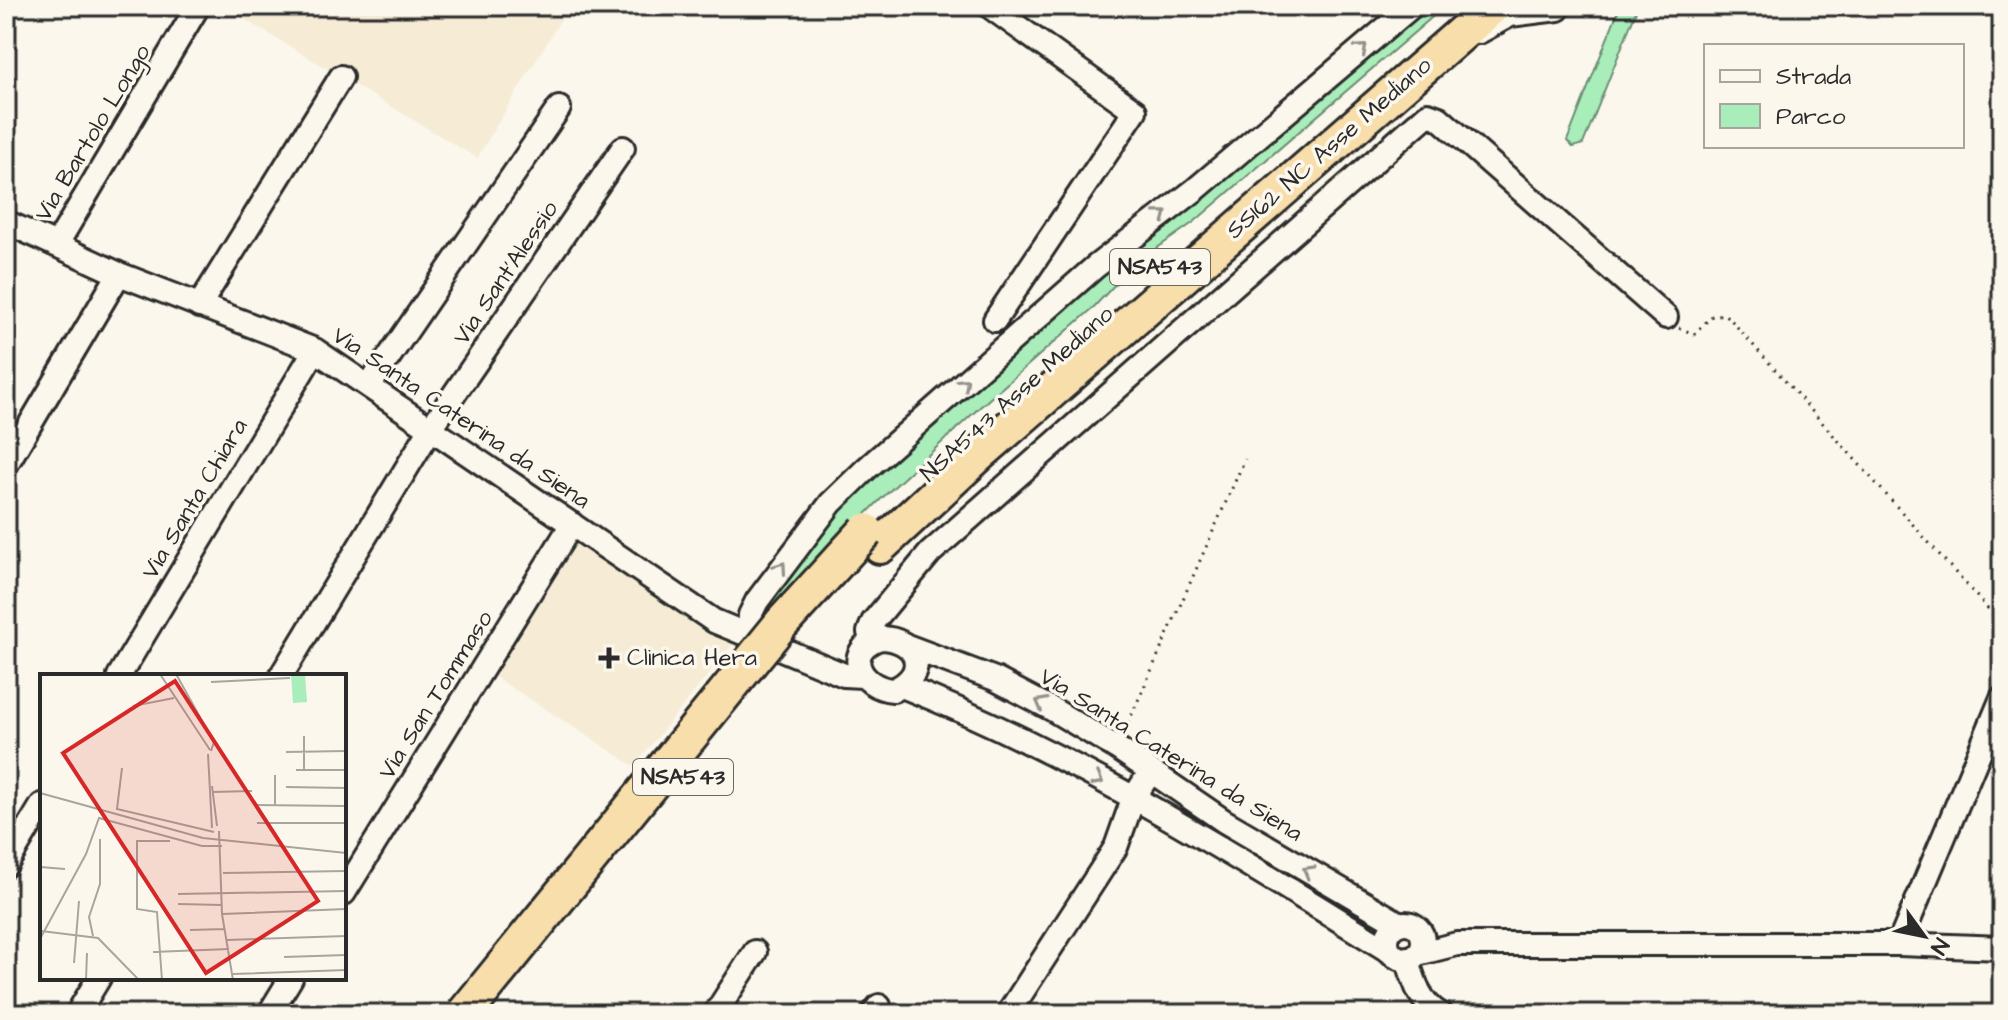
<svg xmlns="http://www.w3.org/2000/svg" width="2008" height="1020" font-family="'Architects Daughter',sans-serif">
  <rect width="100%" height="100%" fill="#fbf7ec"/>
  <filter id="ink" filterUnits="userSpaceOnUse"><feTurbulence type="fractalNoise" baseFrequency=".0125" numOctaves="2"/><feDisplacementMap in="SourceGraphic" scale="16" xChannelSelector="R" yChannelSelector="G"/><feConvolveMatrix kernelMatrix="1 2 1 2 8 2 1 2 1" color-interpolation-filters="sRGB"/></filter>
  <g filter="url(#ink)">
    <!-- built -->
    <path fill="#f6ecd6" d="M222,6h347l-92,152z
      M572,540l122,83 39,21 -99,122 -145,-93z"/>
    <!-- green -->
    <path fill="#a9eeba" stroke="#6a8c72" stroke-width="2" d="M1419,6h26l-251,216 -61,43 -41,44 -112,98 -98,91 -49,49 -62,69 -1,-10 12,-22 56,-76 134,-123z
      M1620,6h18l-55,138 -10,3 -6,-6z"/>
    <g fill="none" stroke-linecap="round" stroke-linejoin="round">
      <defs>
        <path id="minor" d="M989,6l146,105 -140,209
          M1479,32l31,-17 48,-6
          M6,222l113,52 196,76 399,271 130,54 18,1
          M57,244l141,-238
          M199,306l142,-229
          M369,386l190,-278
          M6,465l113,-191
          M749,636l1,-21 7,-14 74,-98 35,-34 229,-202 101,-78 216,-183
          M880,638c38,0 51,36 13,52 -34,-3 -51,-39 -13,-52z
          M871,641l-2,-9 4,-10 57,-69 498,-439 11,4 227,199
          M907,646l88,33 55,29 67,40 107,73 176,103
          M119,676l196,-326
          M281,676l150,-248 192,-280
          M902,686c173,68 331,169 489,266
          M6,865l36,-60
          M344,893l228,-369
          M1387 941a18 18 0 1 1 36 0a18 18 0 1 1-36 0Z
          M1899,944l103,-246
          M1417,954l40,-10h442l103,4
          M1407,958c7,23 12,44 33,56
          M77,1014l22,-36
          M269,1014l22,-36
          M715,1014l40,-62
          M873,1014l6,-8
          M1008,1014l108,-167 17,-48 18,-28"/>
        <path id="highway" d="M880,546l97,-90 516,-450"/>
      </defs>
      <!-- minor casing -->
      <use href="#minor" stroke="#2b2b2b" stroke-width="28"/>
      <!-- highway casing -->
      <use href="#highway" stroke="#2b2b2b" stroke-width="40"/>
      <!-- path -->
      <path stroke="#2b2b2b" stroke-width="3" stroke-dasharray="2 6" stroke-linecap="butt" d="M1679,328l15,6 18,-18 12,-2 7,6 271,305
        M1125,730l120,-271"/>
      <!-- minor -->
      <use href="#minor" stroke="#fbf7ec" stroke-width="22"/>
      <!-- highway -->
      <use href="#highway" stroke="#f8deab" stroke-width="34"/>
      <defs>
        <path id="highway-bridge" d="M464,1014l318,-391 84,-92"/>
      </defs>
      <!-- highway-bridge casing -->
      <use href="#highway-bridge" stroke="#2b2b2b" stroke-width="40" stroke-linecap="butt"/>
      <!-- highway-bridge -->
      <use href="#highway-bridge" stroke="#f8deab" stroke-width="34"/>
    </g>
    <!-- one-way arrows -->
    <defs><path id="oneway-chevron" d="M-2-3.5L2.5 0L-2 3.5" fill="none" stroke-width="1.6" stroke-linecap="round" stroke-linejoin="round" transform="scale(2)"/></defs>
    <g stroke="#93918c">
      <use href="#oneway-chevron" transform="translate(1362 49) rotate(-41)"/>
      <use href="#oneway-chevron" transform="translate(1162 215) rotate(-38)"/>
      <use href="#oneway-chevron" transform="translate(964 383) rotate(-42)"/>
      <use href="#oneway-chevron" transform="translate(781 567) rotate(-55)"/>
      <use href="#oneway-chevron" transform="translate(1041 703) rotate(-152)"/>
      <use href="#oneway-chevron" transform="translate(1098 780) rotate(28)"/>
      <use href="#oneway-chevron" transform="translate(1308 871) rotate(-150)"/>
    </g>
  </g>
  <!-- markers -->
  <path fill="#2b2b2b" stroke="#fbf7ec" stroke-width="3" d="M605 646h8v8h8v8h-8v8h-8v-8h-8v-8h8z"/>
  <g text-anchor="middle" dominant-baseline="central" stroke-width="7" stroke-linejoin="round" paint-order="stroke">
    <!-- shield labels -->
    <g fill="#fbf7ec" stroke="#696865" stroke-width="2">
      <rect x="1110" y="249" width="100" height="36" rx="6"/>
      <rect x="633" y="759" width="100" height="36" rx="6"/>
    </g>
    <g font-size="22" font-weight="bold" fill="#2b2b2b">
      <text x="1160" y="267">NSA543</text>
      <text x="683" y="777">NSA543</text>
    </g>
    <!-- street labels -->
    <g font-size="24" fill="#2b2b2b" stroke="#fbf7ec">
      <text transform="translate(93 133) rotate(-59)">Via Bartolo Longo</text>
      <text transform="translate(1329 148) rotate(-41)">SS162 NC Asse Mediano</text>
      <text transform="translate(506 273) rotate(-56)">Via Sant'Alessio</text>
      <text transform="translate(1017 394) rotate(-42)">NSA543 Asse Mediano</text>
      <text transform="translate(461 418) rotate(34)">Via Santa Caterina da Siena</text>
      <text transform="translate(195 499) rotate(-59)">Via Santa Chiara</text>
      <text transform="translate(436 695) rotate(-58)">Via San Tommaso</text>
      <text transform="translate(1171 755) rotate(32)">Via Santa Caterina da Siena</text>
    </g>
    <!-- poi labels -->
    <g font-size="24" fill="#2b2b2b" stroke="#fbf7ec" text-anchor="start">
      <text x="627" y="658">Clinica Hera</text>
    </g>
  </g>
  <!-- overview -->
  <g transform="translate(40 674)">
    <rect width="306" height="306" fill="#fbf7ec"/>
    <path d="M251,0h14l2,28 -14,1z" fill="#a9eeba"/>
    <path fill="none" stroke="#a8a59f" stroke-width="2" d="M120,0l50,76M136,0l38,68 -3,9M171,8l79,-4M93,32l41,-8M264,62v34M246,78l60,-1M168,80l4,74M82,94l-5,41 97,23M256,96h50M235,101v31M172,112l5,40M246,113l60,1M172,118l40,-1M0,119l163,45 143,15M214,131l92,1M217,149h89M179,157l3,83 11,66M0,193l25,2M183,199l123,-2M138,220l168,-3M138,230l44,1M182,240l124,-5M150,256l35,-1M1,257l57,7 41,42M53,262l-4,-19 11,-33v-45M0,265l46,-85 13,-36 103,28h20M187,266l119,-4M113,278l76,-3M244,283l62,-2M34,289l5,-62M193,300l113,-4M46,306l1,-27M122,306l-5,-68 -20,-3v-68h33"/>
    <path fill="#d62828" fill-opacity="0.15" stroke="#d62828" stroke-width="4" d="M135,7l143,220 -112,72 -143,-220z"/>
    <rect width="306" height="306" fill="none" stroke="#2b2b2b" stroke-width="4"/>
  </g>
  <!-- margin -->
  <rect width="2008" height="1020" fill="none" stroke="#fbf7ec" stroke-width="32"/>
  <rect x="16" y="16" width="1976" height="988" fill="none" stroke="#2b2b2b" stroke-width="3" filter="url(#ink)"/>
  <!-- legend -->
  <rect x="1704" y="44" width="260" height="104" fill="#fbf7ec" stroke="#a8a59f" stroke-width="2"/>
  <rect x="1720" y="70" width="40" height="12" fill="#fbf7ec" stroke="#a8a59f" stroke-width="2"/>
  <text x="1776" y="84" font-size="24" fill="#2b2b2b">Strada</text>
  <rect x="1720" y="104" width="40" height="24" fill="#a9eeba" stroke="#a8a59f" stroke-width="2"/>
  <text x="1776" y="124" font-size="24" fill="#2b2b2b">Parco</text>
  <!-- north arrow -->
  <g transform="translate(1924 936) rotate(123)" stroke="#fbf7ec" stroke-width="6" paint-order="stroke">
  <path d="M0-6L14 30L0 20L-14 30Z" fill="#2b2b2b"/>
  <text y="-12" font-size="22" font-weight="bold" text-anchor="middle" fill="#2b2b2b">N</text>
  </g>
</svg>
